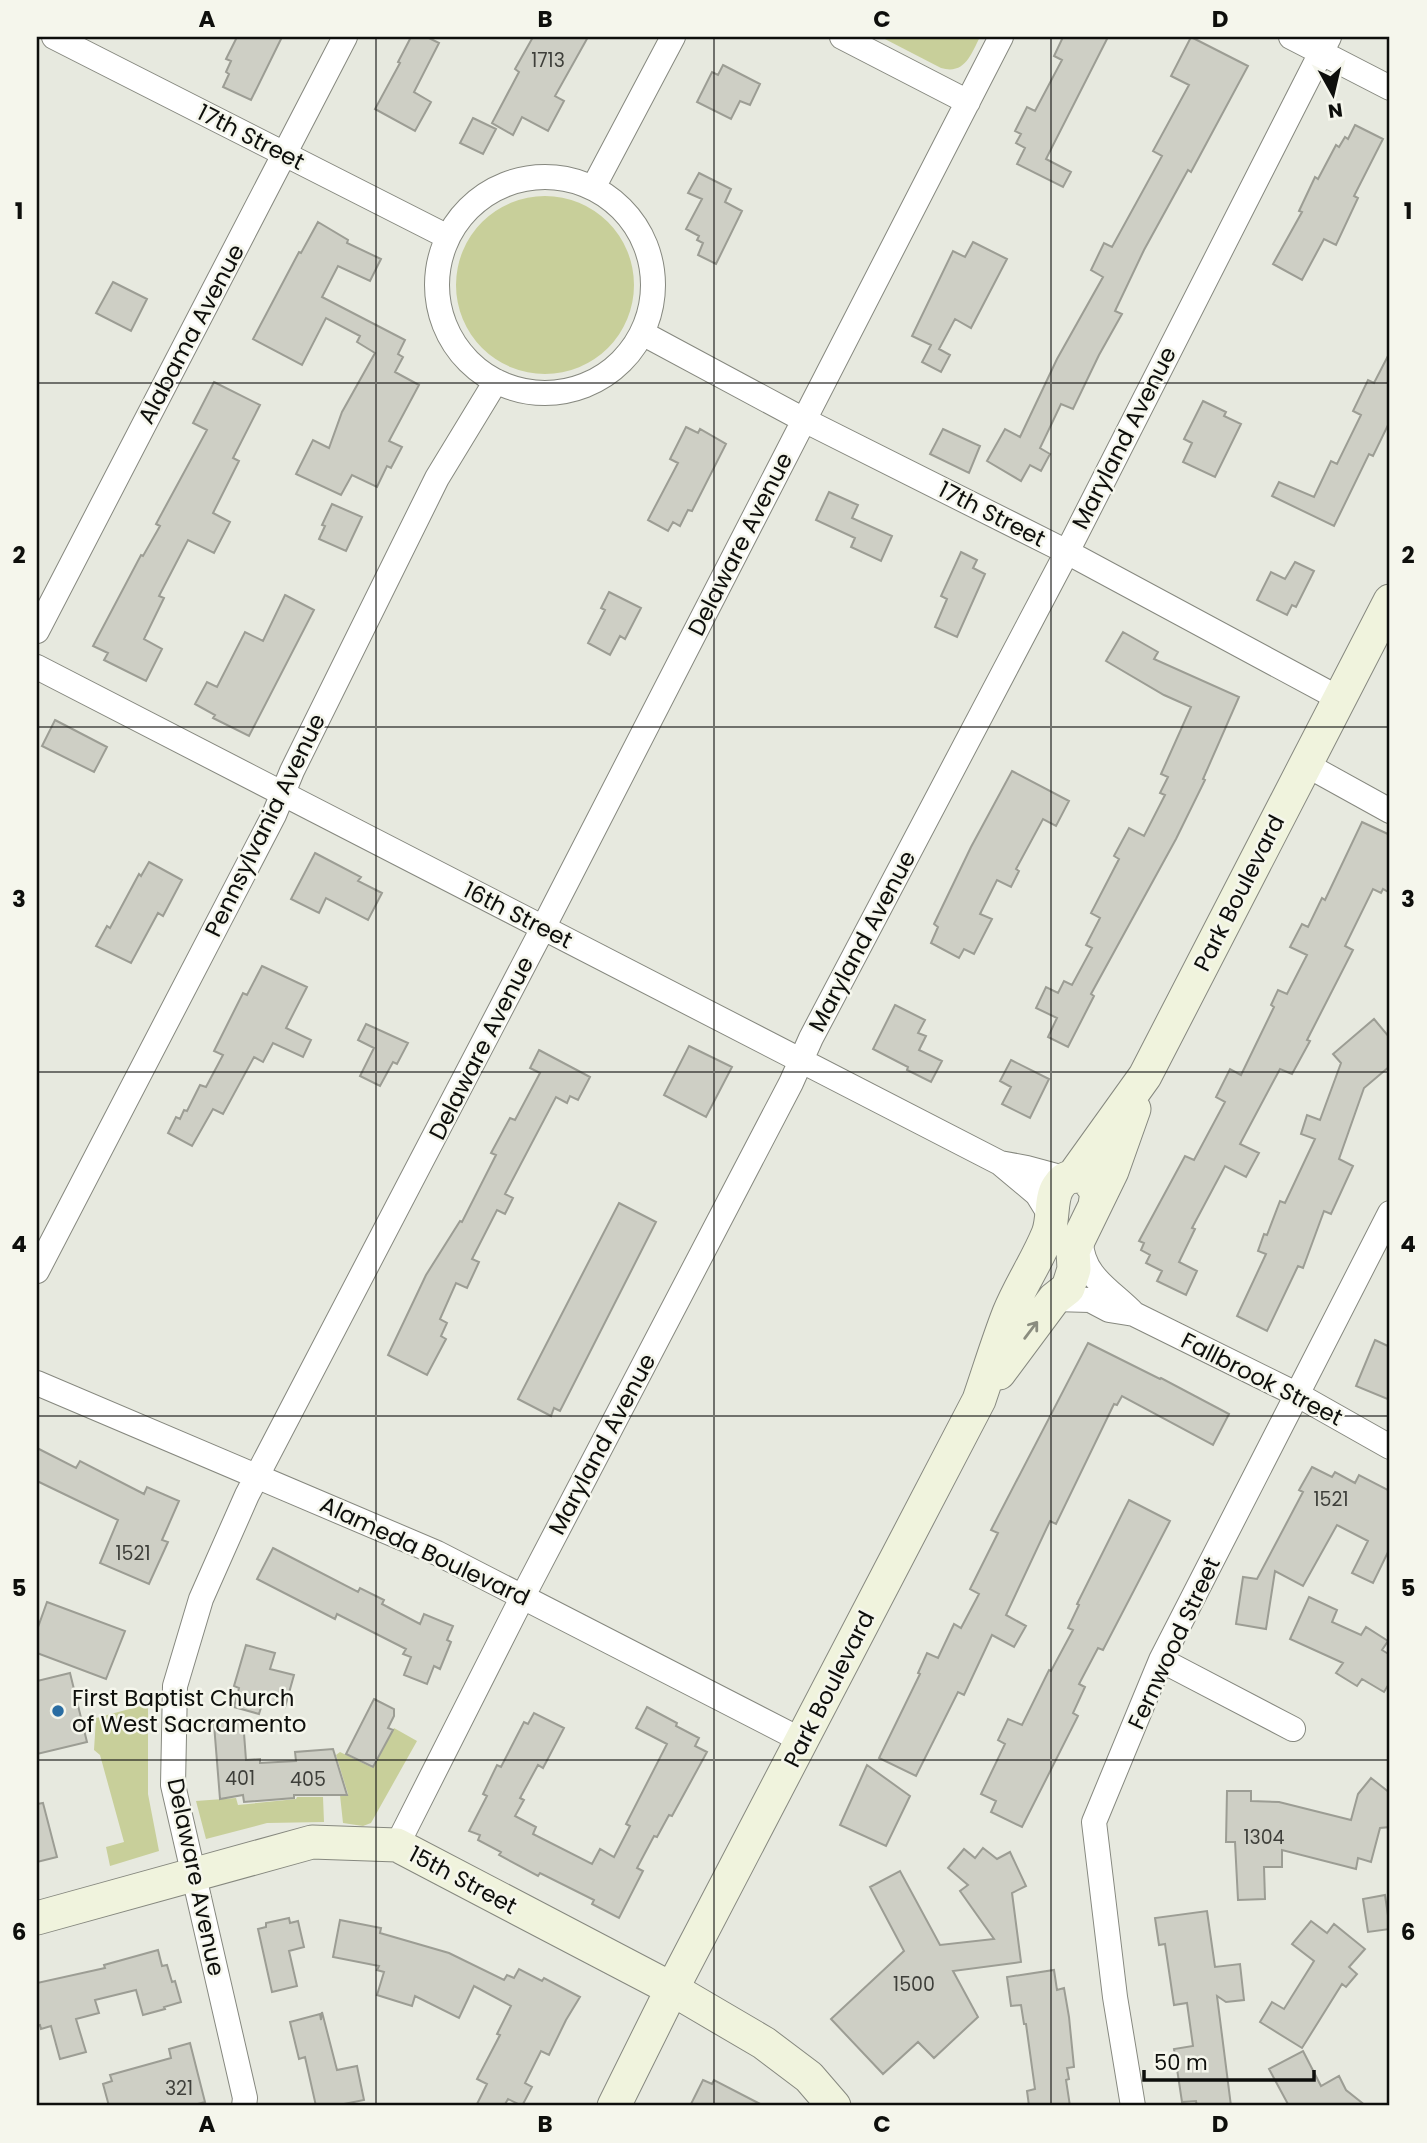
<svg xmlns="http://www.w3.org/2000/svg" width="1427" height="2143" font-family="Poppins,sans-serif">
  <rect width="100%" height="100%" fill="#e7e9df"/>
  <!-- green -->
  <path fill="#c8cf9a" d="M881,37h99c-9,17 -15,38 -39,31z
    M456 285a89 89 0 1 1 178 0a89 89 0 1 1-178 0Z
    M148,1704v90l11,57 -49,15 -4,-19 18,-5 -24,-87 -6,-5 2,-32z
    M394,1728l23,13 -46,82 -8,3 -20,-3 -3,-28 8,-1 -12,-39 4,-3 33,16z
    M297,1797h26l1,25 -57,1 -61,16 -10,-38 40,-3 2,7 58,-6z"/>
  <!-- building -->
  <path fill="#cecfc5" stroke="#9c9d94" stroke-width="2" d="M237,37h45l-31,63 -28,-13 6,-13 -3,-2 5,-11 -5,-2z
    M411,37h16l12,6 -25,49 17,10 -16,29 -40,-22 25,-46 -2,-1z
    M533,37h55l-33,59 9,5 -16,30 -26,-14 -9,18 -21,-12 27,-51 -4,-3z
    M1063,37h45l-62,122 25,13 -8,15 -46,-23 8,-16 -9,-5 5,-9 -6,-3 12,-24 8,4 27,-51 -8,-4z
    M1191,37l57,29 -57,106 -3,-2 -44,80 -29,61 7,3 -23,41 -26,54 -12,-5 -21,44 10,6 -9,17 -11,-6 -9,16 -34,-20 18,-32 15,8 37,-78 46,-82 -12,-7 13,-27 8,4 50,-91 -9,-5 36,-66 -18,-9z
    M723,65l37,19 -10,21 -10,-4 -9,18 -34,-17 15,-30 6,3z
    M473,118l23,11 -13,25 -23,-11z
    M1355,125l28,14 -29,57 4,2 -22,47 -12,-6 -22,41 -29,-16 29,-52 -3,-1 16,-34 3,2 18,-34 3,2 6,-10 3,2z
    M699,173l32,16 -6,13 17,9 -26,53 -18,-9 5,-12 -6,-3 2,-4 -13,-7 16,-30 -14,-6z
    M318,222l30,18 -1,3 34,16 -11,22 -32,-15 -16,31 83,43 -7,14 5,3 -8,15 24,13 -30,56 13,6 -11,21 -4,-2 -10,21 -25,-12 -11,20 -45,-21 17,-34 16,8 13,-36 33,-59 -18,-11 3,-6 -34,-18 -24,47 -49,-26 46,-87 2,1z
    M973,242l34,17 -36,69 -16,-9 -16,30 11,6 -9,17 -19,-10 9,-17 -19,-9 41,-85 12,6z
    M113,282l34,17 -16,32 -35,-18z
    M1390,352v69l-17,35 -4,-2 -35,72 -62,-30 7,-14 35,15 17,-36 6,3 24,-49 -8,-4 15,-31 6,3z
    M214,382l46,23 -27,53 6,3 -26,52 17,9 -16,31 -26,-13 -29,56 5,2 -20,41 18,10 -16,32 -42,-21 4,-7 -15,-7 48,-91 2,1 17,-30 -4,-2 51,-94 -14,-7z
    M1203,401l23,11 -2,4 17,8 -26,53 -32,-15 9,-19 -8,-4z
    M686,427l12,6 2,-4 26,15 -34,67 -4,-1 -8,16 -7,-4 -5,9 -20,-11 30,-57 -8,-4z
    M943,429l37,17 -11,27 -39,-19z
    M829,492l29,13 -6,13 40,18 -11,25 -30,-14 4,-9 -39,-18z
    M332,504l30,13 -16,34 -27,-12 6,-13 -3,-1z
    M961,552l16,8 -4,8 12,6 -28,63 -22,-10 12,-28 -6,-3z
    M1295,562l19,9 -18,36 -4,-2 -5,10 -30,-15 14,-28 14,7z
    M609,592l32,16 -16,31 -5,-3 -10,19 -22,-12 17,-33 -4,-2z
    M285,595l29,15 -65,126 -36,-18 2,-3 -20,-11 12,-22 10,5 28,-55 18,9z
    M1123,632l35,20 -4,7 85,38 -36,82 2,1 -29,59 -85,155 3,2 -26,51 -20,-10 9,-19 -21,-10 10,-21 12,6 6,-12 8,4 20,-37 -6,-3 14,-27 -9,-5 28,-54 -5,-3 15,-28 15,8 21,-41 -5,-2 8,-16 -7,-3 30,-67 -27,-12 -58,-34z
    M55,720l52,27 -13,25 -52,-26z
    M1012,771l57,30 -13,25 -13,-7 -27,50 3,2 -8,16 -14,-7 -17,34 12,5 -18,35 -10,-5 -5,9 -28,-15 7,-16 -4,-3 37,-77z
    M1362,822l28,13v58l-7,-4 -2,4 -8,-4 -28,57 8,4 -46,90 3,1 -18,33 -12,-5 -40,75 19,9 -13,24 -21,-11 -33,62 3,1 -16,33 18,9 -11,24 -29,-14 5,-10 -16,-8 4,-8 -9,-5 3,-7 -5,-2 46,-85 9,4 31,-58 -9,-5 14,-28 11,6 33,-68 -3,-2 7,-15 9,4 20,-39 -17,-8 12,-23 6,3 14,-29 3,2z
    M315,853l46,24 -3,4 24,12 -14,27 -42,-22 -7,15 -28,-14z
    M149,862l33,18 -19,36 -5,-3 -27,50 -35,-17 11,-20 3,2 29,-54 2,2z
    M262,966l45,21 -21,41 25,12 -8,17 -30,-14 -10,19 -9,-5 -31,57 -10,-5 -21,37 -24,-13 8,-16 4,2 4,-9 3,1 13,-26 6,2 17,-32 -9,-4 29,-58 4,2z
    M895,1005l30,15 -7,13 8,3 -7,14 23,11 -11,21 -24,-12 1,-3 -35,-18z
    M1374,1019l16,19v28l-26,22 -25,71 14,7 -22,48 -7,-3 -21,57 -5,-2 -31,65 -30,-15 29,-62 -8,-3 6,-17 3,1 13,-34 5,2 30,-64 -14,-5 6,-19 13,5 21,-57 -8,-9z
    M366,1024l42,19 -11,21 -4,-2 -13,24 -20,-10 14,-28 -16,-8z
    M689,1046l43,21 -26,50 -42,-22z
    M539,1050l51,27 -12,23 -8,-4 -3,7 -11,-6 -51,97 8,4 -8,16 -8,-4 -25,49 7,3 -12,26 -11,-5 -16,36 7,4 -6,13 5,3 -19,36 -39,-20 38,-80 34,-54 2,1 34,-67 -5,-2 19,-35 5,2 25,-47 -10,-5z
    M1011,1060l38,19 -19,39 -28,-14 9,-17 -11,-6z
    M619,1203l37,19 -96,189 -6,-3 -3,8 -33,-17z
    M1375,1340l15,7v53l-34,-14z
    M1088,1343l72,36 1,-1 68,36 -16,31 -91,-49 -5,9 -3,-1 -58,120 -6,-3 -44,94 20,11 -12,21 -22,-12 -28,60 -6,-3 -42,84 -37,-18 41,-84 -2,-1 9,-20 11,5 16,-34 7,4 18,-34 -9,-5 28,-56 -7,-3z
    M37,1448l39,20 4,-7 64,33 3,-7 32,14 -17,39 6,2 -19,42 -49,-21 18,-43 -81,-39z
    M1312,1467l20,10 3,-5 20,11 4,-8 31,16v57l-17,35 -21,-10 16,-32 -31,-16 -34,61 -28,-15 -9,58 -30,-5 7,-47 14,2 46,-87 -4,-2z
    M1129,1500l41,21 -67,129 -5,-2 -19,36 6,3 -12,26 5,3 -56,111 -31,-15 5,-11 -15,-7 24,-50 -7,-4 10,-21 14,6 27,-55 2,1 22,-41 -5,-2 11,-23 -2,-1z
    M273,1548l85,44 2,-4 24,12 -2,4 38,20 4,-10 29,12 -6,14 4,2 -11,27 -6,-3 -7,18 -23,-9 7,-18 -8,-3 3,-5 -69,-35 -2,5 -78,-40z
    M1309,1597l28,13 -5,12 29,13 5,-8 22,14 -6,9 8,5v27l-6,10 -22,-13 -5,7 -21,-13 7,-10 -53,-24z
    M47,1602l78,29 -19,48 -69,-26v-23z
    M246,1645l29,8 -5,16 24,6 -9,32 -22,-6 -4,13 -25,-7 5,-19 -5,-2z
    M70,1673l17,69 -50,12v-73z
    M374,1699l20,10v7l-6,12 5,2 -20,37 -27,-13z
    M647,1707l30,16 -1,3 23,12 -4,8 12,6 -35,64 -3,-1 -12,22 -3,-1 -17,32 6,3 -24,47 -27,-14 2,-4 -54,-27 -2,3 -39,-21 2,-3 -23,-12 2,-5 -11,-4 18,-35 -4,-2 14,-29 4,2 23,-45 4,2 6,-11 30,15 -21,40 -5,-3 -18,33 4,2 -9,16 21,11 -3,7 59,30 8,-15 14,8 16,-31 -4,-2 41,-80 -31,-16z
    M243,1720l3,40 14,-1v4l36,-2 -1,-9 38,-3 14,46h-53v3l-50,4 -1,-7 -23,4 -6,-75z
    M867,1765l43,31 -24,50 -46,-21z
    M1371,1778l19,15v34l-10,1 -9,34 -13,-4 -2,11 -74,-19v17h-18l1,32 -27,1 -3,-58h-9l1,-51h24v10l28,1 72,18 7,-26z
    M43,1803l14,54 -20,5v-58z
    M983,1848l14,11 13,-7 16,34 -14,7 9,69 -68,9 25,46 -44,41 -16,-16 -35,32 -52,-55 73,-68 -34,-64 30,-16 40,74 54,-6 -34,-48 8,-6 -20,-17 16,-19 11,9z
    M1385,1895l5,34 -22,3 -5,-33z
    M1207,1911l8,56 25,-3 4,36 -18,2 -9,-6 14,110h-34l-1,-5 -14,1 -8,-53 19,-3 -6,-43 -13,2 -9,-61 -6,1 -4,-27z
    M289,1918l1,5 8,-2 6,26 -15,4 8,35 -25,6 -14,-63 8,-2v-4z
    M340,1920l41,8 -1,5 69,20 55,27 3,-5 7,3 5,-9 23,12 2,-3 36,19 -14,23 -17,35 -8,-4 -16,32 7,4 -10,19 -14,-7 -4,7h-28l11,-22 -10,-5 23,-44 -3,-1 14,-28 -37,-20 -15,32 -44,-22 -3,10 -35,-11 7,-23 -7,-2 2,-4 -46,-9z
    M1311,1921l16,12 7,-9 31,25 -16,18 8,7 -11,13 -4,-3 -40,64 -42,-26 12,-20 12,7 30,-48 -22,-17z
    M158,1950l4,16 5,-1 5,17 3,-1 6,21 -17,5 1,2 -22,6 -7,-25 -41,10 4,13 -23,6 10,33 -26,7 -9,-33 -10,3 -1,-4 -3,1v-43l68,-15 -1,-3z
    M1054,1970l3,20 7,-2 5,29 5,50 -7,1 2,11 -3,1 4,26h-41l-2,-15 8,-2 -9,-65h-2l-3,-19 -10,1 -4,-29z
    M322,2012l15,58 20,-4 7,34 -30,6h-18l-11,-49 -6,2 -9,-37 30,-8 1,6z
    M190,2043l15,59 -7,2 1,2h-90l-6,-22 9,-3 -2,-6 61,-17 -2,-9z
    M1303,2051l18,35 18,-10 7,14 20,16h-77l-20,-37z
    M703,2080l9,4 2,-4 50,26h-74z"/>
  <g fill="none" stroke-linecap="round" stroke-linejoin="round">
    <defs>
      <path id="street" d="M54,37l394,200
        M842,37l126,65
        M1291,37l99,51
        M437 285a108 108 0 1 1 216 0a108 108 0 1 1-216 0Z
        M593,188l80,-151
        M642,333l162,87 263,132 273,147
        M37,631l308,-594
        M37,667l963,496 37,31 16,26
        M1305,764l85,47
        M1000,1163l27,5 37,10
        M1081,1241c1,36 30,49 53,73
        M37,1271l237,-456 18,-44 145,-293 59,-97
        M1054,1299l36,1 19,10 25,4 164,81 92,52
        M37,1383l400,170 366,188
        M1161,1660l132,69
        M397,1845l126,-249 268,-513 20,-45 256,-486 262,-515
        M244,2106l1,-8 -72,-313 2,-99 26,-87 46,-104 296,-567 458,-891
        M1133,2106l-18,-109 -21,-175 67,-162 229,-447"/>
      <path id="secondary" d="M1074,1175l71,-99 245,-475
        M999,1373l55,-74 14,-11 6,-19 -1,-18 39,-80 22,-62
        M37,1918l275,-76 85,3 275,144 92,54 45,34 25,29
        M614,2106l58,-117 307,-589c10,-29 19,-59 30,-87 11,-27 28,-52 39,-79 6,-15 2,-35 10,-47 7,-11 15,-12 28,-10l11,15 -2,13"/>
    </defs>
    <!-- street casing -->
    <use href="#street" stroke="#86887f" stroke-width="26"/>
    <!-- secondary casing -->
    <use href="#secondary" stroke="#86887f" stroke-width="35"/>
    <!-- street -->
    <use href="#street" stroke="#fff" stroke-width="24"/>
    <!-- secondary -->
    <use href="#secondary" stroke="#f0f3dd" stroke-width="33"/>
  </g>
  <!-- one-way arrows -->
  <defs><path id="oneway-shaft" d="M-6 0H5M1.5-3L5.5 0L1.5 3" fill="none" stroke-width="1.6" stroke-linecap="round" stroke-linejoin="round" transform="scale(1.75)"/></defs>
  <use stroke="#8a8c7f" href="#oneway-shaft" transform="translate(1031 1330) rotate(-53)"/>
  <!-- grid -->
  <path fill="none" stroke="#0e0f0c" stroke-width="2" stroke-opacity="0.55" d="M376,37v2069M714,37v2069M1051,37v2069M37,383h1353M37,727h1353M37,1072h1353M37,1416h1353M37,1760h1353"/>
  <!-- markers -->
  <circle fill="#2a6da2" stroke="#f5f6ec" stroke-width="2.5" cx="58" cy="1711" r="7"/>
  <g text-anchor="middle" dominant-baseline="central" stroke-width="5" stroke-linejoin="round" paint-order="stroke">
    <!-- number labels -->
    <g font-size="19" fill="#3e3f3a">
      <text x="548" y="60">1713</text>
      <text x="1331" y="1499">1521</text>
      <text x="133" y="1553">1521</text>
      <text x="240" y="1778">401</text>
      <text x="308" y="1779">405</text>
      <text x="1264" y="1837">1304</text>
      <text x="914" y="1984">1500</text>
      <text x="179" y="2088">321</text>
    </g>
    <!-- street labels -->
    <g font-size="23" fill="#0e0f0c" stroke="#f5f6ec">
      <text transform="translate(251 137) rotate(27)">17th Street</text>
      <text transform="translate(191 334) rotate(-62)">Alabama Avenue</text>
      <text transform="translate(1124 438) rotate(-63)">Maryland Avenue</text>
      <text transform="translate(992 514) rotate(27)">17th Street</text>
      <text transform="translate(740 544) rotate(-63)">Delaware Avenue</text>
      <text transform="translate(265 825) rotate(-64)">Pennsylvania Avenue</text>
      <text transform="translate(1239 893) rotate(-63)">Park Boulevard</text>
      <text transform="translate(518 915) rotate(27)">16th Street</text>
      <text transform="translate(862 941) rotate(-62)">Maryland Avenue</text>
      <text transform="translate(481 1048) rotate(-63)">Delaware Avenue</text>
      <text transform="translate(1262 1379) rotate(27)">Fallbrook Street</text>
      <text transform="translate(602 1444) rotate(-62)">Maryland Avenue</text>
      <text transform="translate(425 1551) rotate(25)">Alameda Boulevard</text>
      <text transform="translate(1174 1643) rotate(-65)">Fernwood Street</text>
      <text transform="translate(829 1689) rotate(-63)">Park Boulevard</text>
      <text transform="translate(196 1877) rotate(78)">Delaware Avenue</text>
      <text transform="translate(463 1880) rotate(28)">15th Street</text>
    </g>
    <!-- poi labels -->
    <g font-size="23" fill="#0e0f0c" stroke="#f5f6ec" text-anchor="start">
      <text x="72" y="1698">First Baptist Church<tspan x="72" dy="26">of West Sacramento</tspan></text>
    </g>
  </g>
  <!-- border -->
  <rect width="1427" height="2143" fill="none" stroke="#f5f6ec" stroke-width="77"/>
  <!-- north arrow -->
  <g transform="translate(1333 94) rotate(172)" stroke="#f5f6ec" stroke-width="5" paint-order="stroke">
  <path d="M0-5L12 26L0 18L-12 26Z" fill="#0e0f0c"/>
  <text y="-10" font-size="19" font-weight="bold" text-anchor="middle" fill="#0e0f0c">N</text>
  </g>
  <!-- scale -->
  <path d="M1144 2070v10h170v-10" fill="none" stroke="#0e0f0c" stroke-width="3.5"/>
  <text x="1154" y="2070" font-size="21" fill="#0e0f0c" stroke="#f5f6ec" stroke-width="5" paint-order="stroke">50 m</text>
  <rect x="38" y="38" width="1350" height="2066" fill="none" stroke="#0e0f0c" stroke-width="2.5"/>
  <g font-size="23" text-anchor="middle" font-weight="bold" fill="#0e0f0c">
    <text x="207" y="27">A</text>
    <text x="545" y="27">B</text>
    <text x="882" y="27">C</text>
    <text x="1220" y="27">D</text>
    <text x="19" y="219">1</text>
    <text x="1408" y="219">1</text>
    <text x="19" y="563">2</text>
    <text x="1408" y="563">2</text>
    <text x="19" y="907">3</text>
    <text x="1408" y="907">3</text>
    <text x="19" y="1252">4</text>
    <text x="1408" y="1252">4</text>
    <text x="19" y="1596">5</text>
    <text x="1408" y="1596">5</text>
    <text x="19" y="1940">6</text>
    <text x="1408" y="1940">6</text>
    <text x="207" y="2132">A</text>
    <text x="545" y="2132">B</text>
    <text x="882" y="2132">C</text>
    <text x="1220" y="2132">D</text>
  </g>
</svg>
